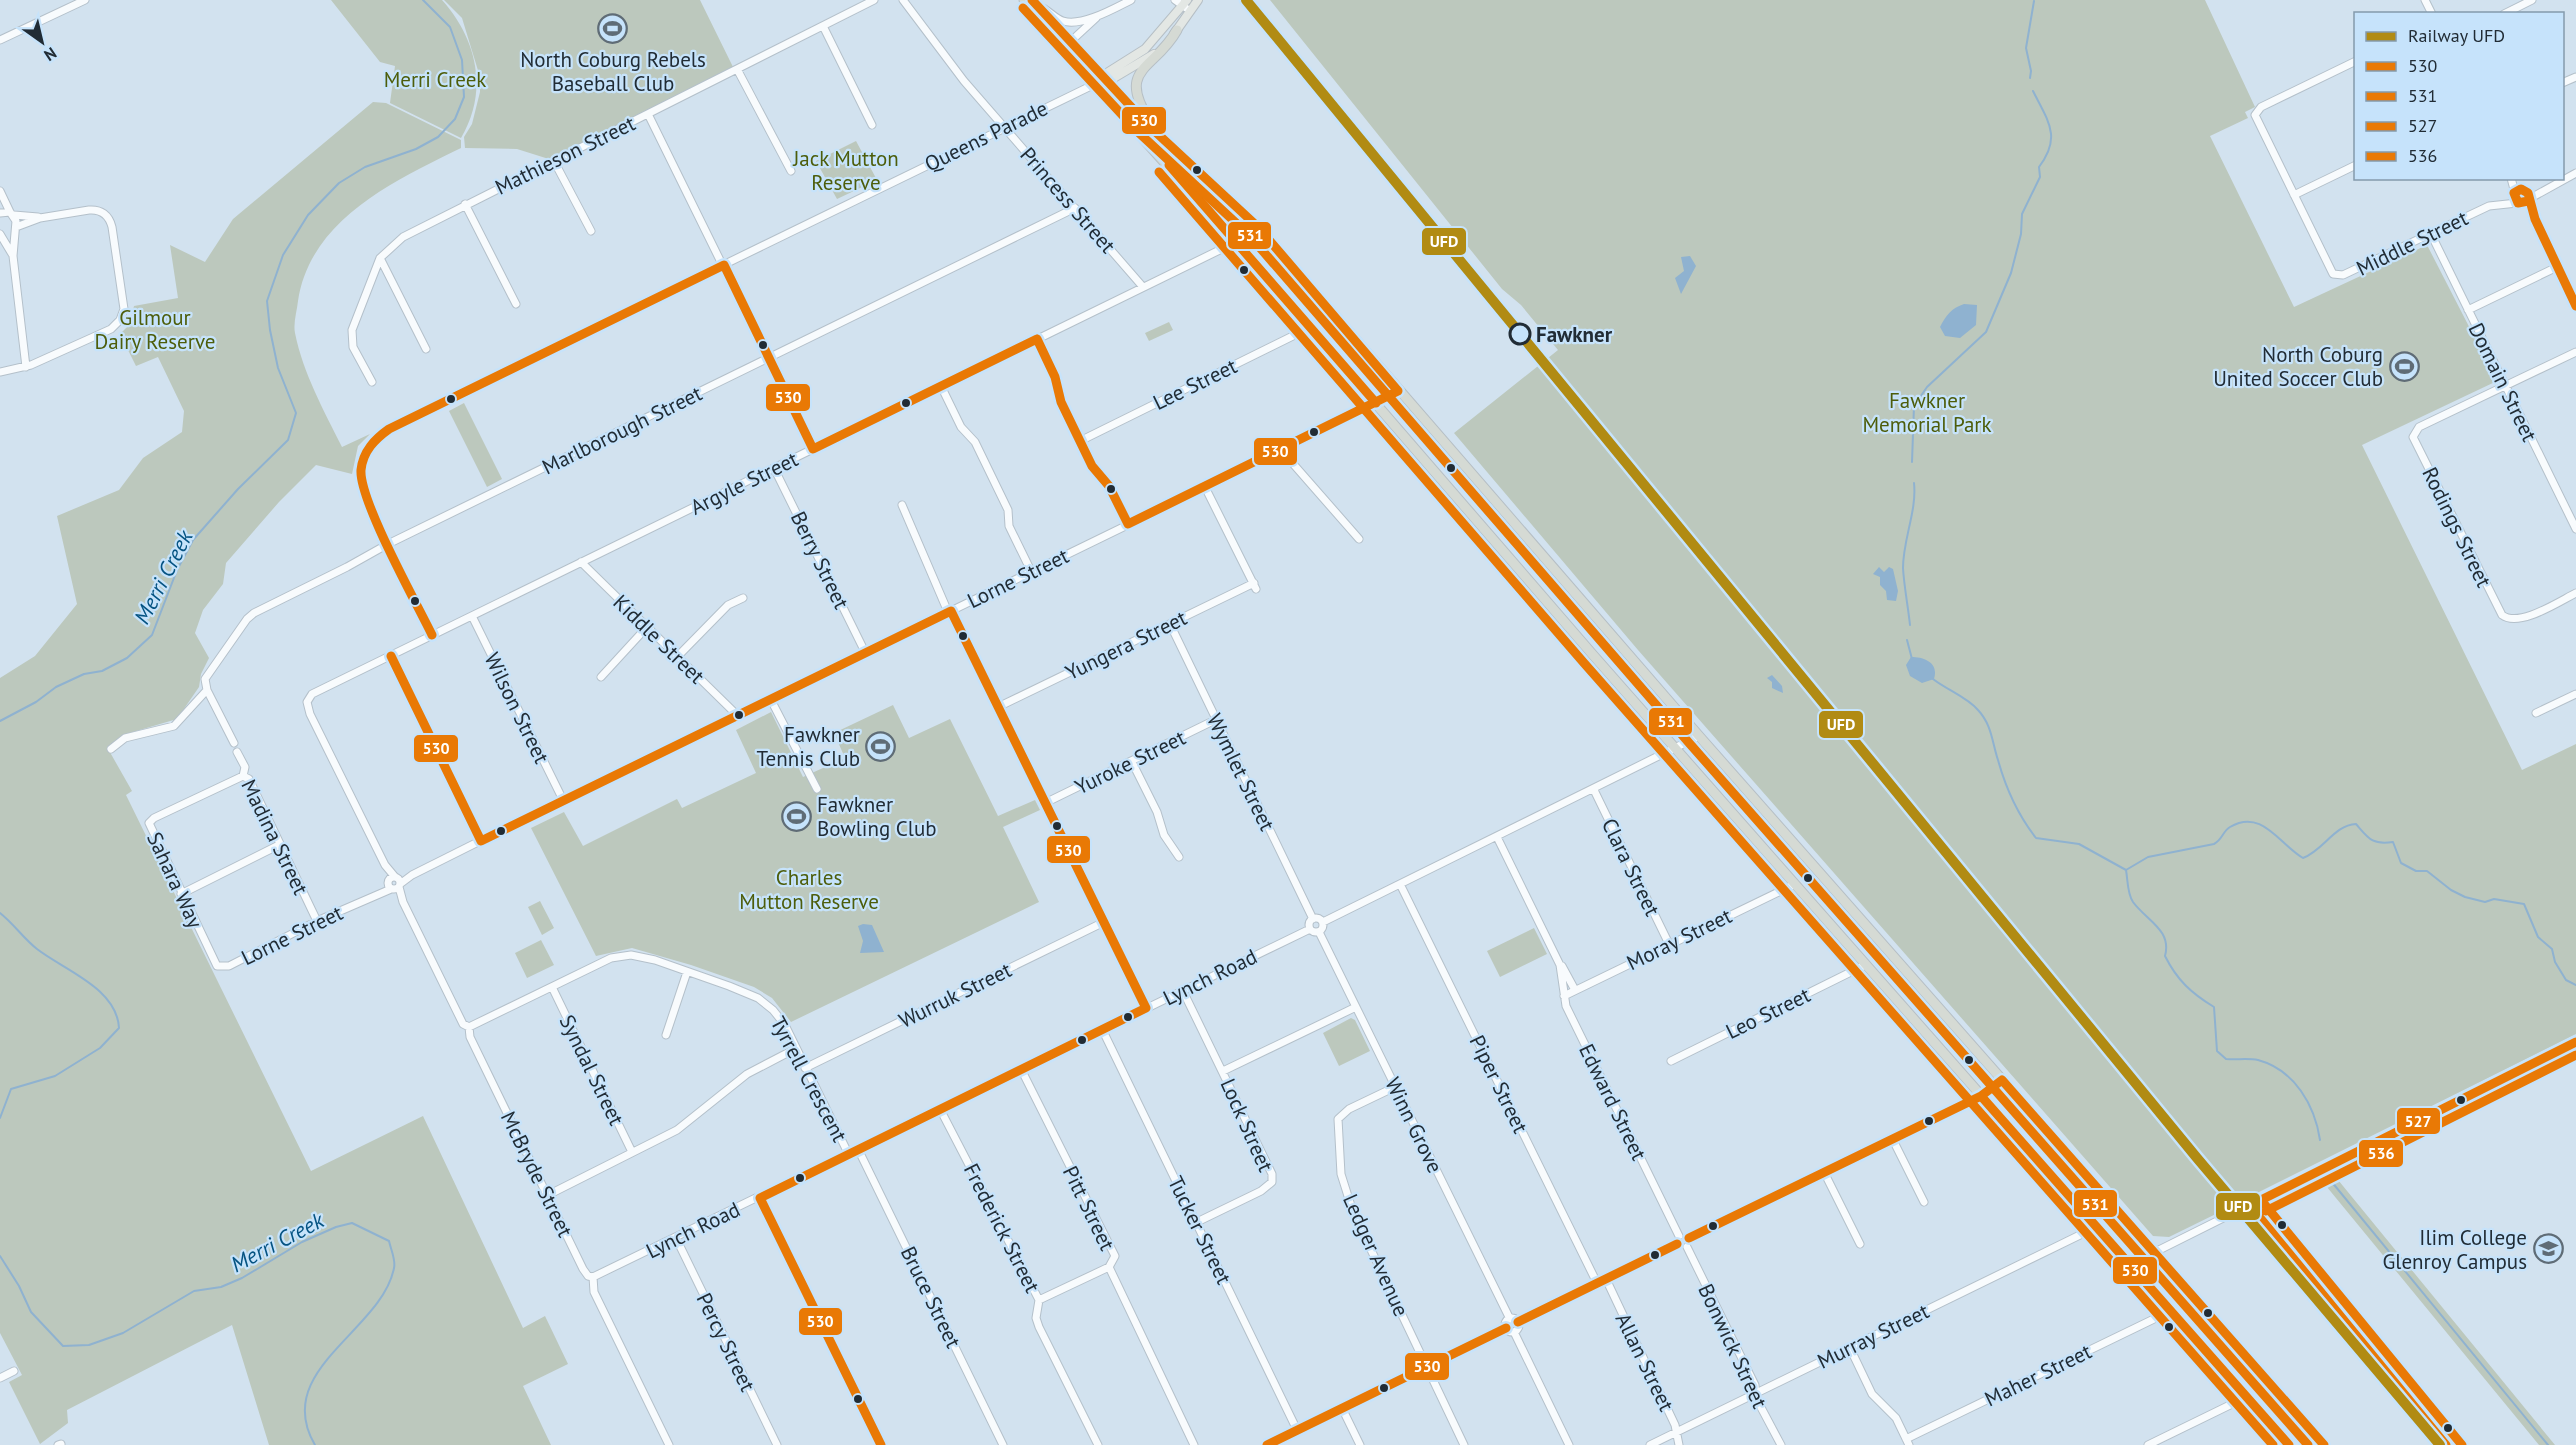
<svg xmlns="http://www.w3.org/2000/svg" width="2576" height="1445" font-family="'PT Sans',sans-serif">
  <rect width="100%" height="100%" fill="#d2e2ef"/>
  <!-- green -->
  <path fill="#bcc8bd" d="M331,0h111c35,39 47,91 19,138l-71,-35 5,-37 -15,-4z
    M444,0h256l33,67 -181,93 -35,-11 -52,-1 -1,-11 8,-13 8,-32v-15l-18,-59z
    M1270,0h935l50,107 -10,5 3,6 -38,18 84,171 133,-62 70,136 -135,64 160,325 54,-26v290l-327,163 -2,-2 -23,15 -55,27 -16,-1 -515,-586 -184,-217 104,-83 -37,-45 -19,-16z
    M373,102l13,1 75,37v8c-65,32 -151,71 -163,153 -1,10 -5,22 -3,32 8,40 29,78 47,114l28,-13 -12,12 -6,28 -36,-9 -37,37 -53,61 -3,21 -20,26 -8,23 14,25 -8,16 -2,13 -22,32 -51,15 -19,13 25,44 -6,4 185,376 112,-55 100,212 22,-12 23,48 -45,22 28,59h-282l-37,-120 -165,85 1,13 -28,21 -31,-62 13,-7 -22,-42v-655l35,-22 42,-52 -20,-88 62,-26 24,-32 39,-26 2,-21 -26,-54 -22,9 -16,-32 10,-10 4,-18 44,-8 -8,-53 35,17 28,-43z
    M856,141l21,39 -40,19 -21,-38z
    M1169,322l4,8 -24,11 -4,-8z
    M464,403l38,76 -15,8 -38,-76z
    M893,705l16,33 41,-19 48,97 37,-16 5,10 -37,17 36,75 -248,120 -19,-24 -18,-11 -63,-22 -59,-17 -36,8 -65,-128 33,-16 19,34 94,-47 5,9 74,-35 -20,-43 35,-18 32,65 42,-19 -11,-25z
    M540,901l14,27 -12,7 -14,-28z
    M1534,928l13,26 -47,23 -13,-26z
    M541,940l13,25 -27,13 -12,-25z
    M1351,1018l4,2 15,31 -31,15 -16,-33z
    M2334,1175l221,270h-16l-217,-264z"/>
  <!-- water -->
  <path fill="#8fb2d0" d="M1690,256l6,10 -15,28 -6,-16 9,-7 -3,-14z
    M1964,304l13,1 -1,20 -16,13 -15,-2 -5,-9c6,-12 12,-19 24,-23z
    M1879,567l5,5 5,-5 4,2 5,22 -2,10 -9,-1 -1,-9 -6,-6v-8l-7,-3z
    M1911,657c14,0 28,6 23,22l-12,4 -12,-7 -4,-11z
    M1772,675l10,11 1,7 -11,-5v-6l-5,-4z
    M863,924l9,1 12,27 -24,1 3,-12 -5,-15z"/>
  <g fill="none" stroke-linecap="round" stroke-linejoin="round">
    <!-- stream -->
    <path stroke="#8fb2d0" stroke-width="2" d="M2030,78l1,-7 -5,-23 8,-47
      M1912,462l2,-56 13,-19 59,-55 25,-59 10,-39 1,-20 18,-37 -1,-10c23,-30 9,-46 -6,-76
      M1910,625c-2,-19 -6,-39 -7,-57 0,-29 14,-57 11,-85
      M1907,640l5,19
      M1933,679c14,11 34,18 45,31 14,15 14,32 20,50 8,29 20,55 38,78l43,6 47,26 22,-13 66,-13c8,-4 9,-13 16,-17 32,-19 49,17 73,31 21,-8 31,-33 53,-34 13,15 16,21 37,18l8,21 15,8h11l24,19 14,7 20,5 9,-3 30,5 14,33 14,12 3,13 11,18 10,5
      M0,721l36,-19 20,-15 28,-13 18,-3 25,-13 25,-23 25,-65 16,-30 45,-51 50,-49 8,-27 -18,-45 -8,-38 -3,-29 16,-46 25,-40 31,-32 26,-16 51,-18 22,-12 17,-18 9,-22 -2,-37 -12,-33 -27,-27
      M2126,870c2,11 1,23 7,32 14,19 39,28 32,54 12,24 26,37 49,51l3,44 9,8c10,1 22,-1 32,1 37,10 57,46 62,80
      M0,913c14,11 23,25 37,36 27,21 80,39 82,79l-19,20 -45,28 -44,13 -11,29
      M2331,1181l217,264
      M0,1256l19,30 12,26 32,34 26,-1 34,-12 71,-42 27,-4 21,-9 60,-36 34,-15 16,-4 37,18c2,9 7,19 5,27 -12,63 -123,102 -79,177"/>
    <defs>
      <path id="minor" d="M903,0l61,81 179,206
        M1175,0l11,8
        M2425,0l7,14
        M1043,8c7,4 13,11 20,13 19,6 52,-13 68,-21
        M2504,14l28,-14
        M823,26l49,99
        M0,40l85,-40
        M1070,42l26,-24
        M2356,61l-95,46 -6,8 78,159 10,1 146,-69 28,-3
        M737,69l54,102
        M2562,83l14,-6
        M648,114l165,335
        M554,161l37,70
        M2511,178l4,15
        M0,191l10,21
        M2294,195l62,-30
        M2529,199l47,-26
        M2528,201l-10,2 -4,-10 7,-4 7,4 7,26 41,87
        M465,204l51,100
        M0,213l10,-1 6,9 -3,35 13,111
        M14,215l24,2
        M0,234l12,20
        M2431,234l145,295
        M380,258l46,91
        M2468,310l89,-43
        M1037,339l18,38 6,25 31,64 17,20 19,38
        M2576,352l-157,75 -6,10 89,178c17,13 56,-13 74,-22
        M0,372l31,-7 80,-36 9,-9 4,-11 -12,-82c-3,-12 -11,-18 -23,-17l-49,8 -24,9
        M372,382l-19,-35 -1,-17 28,-72 23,-21 471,-237
        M941,386l20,41 14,15 33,68 1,16 22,45
        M1080,441l229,-113
        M1281,450l78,89
        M774,468l91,184
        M1205,487l51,102
        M902,505l46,107
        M581,562l156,153
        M951,611l195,397
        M472,616l91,184
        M1170,624l143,295
        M432,635l-69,-144c-5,-23 -1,-36 14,-54l188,-95 530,-258
        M391,656l90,185
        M677,657l51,-52 15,-7
        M601,677l45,-49
        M770,698l47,91
        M998,707l256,-124
        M2536,713l40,-19
        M234,743l-27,-53 -2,-11 42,-60 7,-6 93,-46 41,-23 687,-336
        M111,749l14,-11 49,-12 33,-36
        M237,752l8,15 -2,9
        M1132,762l25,50 7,23 15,22
        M243,776l-89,42 -5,5 68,143h12l88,-45 74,-32
        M243,776l6,3 68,142
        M1594,790l75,154
        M1045,803l170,-83
        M1497,837l63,128 6,41 113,230
        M388 883a6 6 0 1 1 12 0a6 6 0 1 1-12 0Z
        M395,877l-10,-12 -75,-151 -3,-12 5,-8 924,-452 22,-15
        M400,884l12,-9 126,-63 799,-389 61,-32
        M1400,884l197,399
        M399,887l4,15 60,122 6,3 1,10 113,232 5,7 5,1 1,15 75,153
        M181,894l98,-49
        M1309 925a7 7 0 1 1 14 0a7 7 0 1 1-14 0Z
        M1323,922l376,-186
        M1319,932l191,387
        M1562,966l13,24
        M552,987l80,165
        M1183,991l89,183v8l-11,9 -64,31
        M1564,996l231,-112
        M469,1027l142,-69 20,-3 24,5 74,26 29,12 15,12 12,15 64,130
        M1102,1029l195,401
        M666,1035l21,-63
        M1671,1061l194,-96
        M805,1068l299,-146
        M1021,1069l94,187 -6,11 85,178
        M1223,1071l133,-64
        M1395,1087l-46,22 -11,10 3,55 12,38 111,233
        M940,1109l99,191 -3,18 3,9 59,118
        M1892,1138l32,64
        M858,1149l145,296
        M1824,1172l36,72
        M548,1195l129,-65 70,-56 48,-25
        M760,1198l121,247
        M2261,1200l201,245
        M676,1238l101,207
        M1689,1238l292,-142 21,-16
        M1687,1247l68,138 1,13 25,47
        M2132,1267l23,-15 421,-210
        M593,1277l717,-348
        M1606,1279l69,146 4,20
        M1039,1300l70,-33
        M1505 1325a7 7 0 1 1 14 0a7 7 0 1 1-14 0Z
        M1518,1322l159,-78
        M1514,1332l55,113
        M1850,1348l22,46 24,24 13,27
        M0,1378l14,-7
        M1342,1408l18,37
        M1906,1439l252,-122 10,-9
        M58,1445l3,-1
        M1267,1445l239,-117
        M1650,1445l432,-211 12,-10
        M2148,1445l84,-41 12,-10"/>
      <path id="major" d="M1174,34l24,-34
        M1099,78l46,-29 42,-49
        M1095,84l12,-2 47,-28"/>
      <path id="highway" d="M1024,0l81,96 131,146 357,413 696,790
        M1032,0l115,124 111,103 441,509 625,709
        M1149,120c-33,-53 6,-50 28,-90"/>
    </defs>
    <!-- minor casing -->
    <use href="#minor" stroke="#b4c0ca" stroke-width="9"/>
    <!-- major casing -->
    <use href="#major" stroke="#b6bfc5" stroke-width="10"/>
    <!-- highway casing -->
    <use href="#highway" stroke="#b6bfc5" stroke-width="11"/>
    <!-- minor -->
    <use href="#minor" stroke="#f8fbfd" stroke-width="7"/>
    <!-- major -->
    <use href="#major" stroke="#e3e7e4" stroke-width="8"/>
    <!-- highway -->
    <use href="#highway" stroke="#d5dad4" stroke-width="9"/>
    <defs>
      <path id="bus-1" d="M1032,0l115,124 111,103 140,164 -270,133
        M1169,165l207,238
        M724,265l89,184
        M1037,339l18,38 6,25 31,64 17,20 19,38
        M813,449l224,-110
        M951,611l195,397
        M432,635c-16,-33 -73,-135 -71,-165 2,-19 14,-31 28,-41l335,-164
        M391,656l90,185
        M481,841l470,-230
        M1981,1096l308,349
        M760,1198l386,-190
        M760,1198l121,247
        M1689,1238l292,-142 21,-16 322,365
        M1518,1322l159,-78
        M1267,1445l239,-117"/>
      <path id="bus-2" d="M1023,8l115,124 111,103 441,509 618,701
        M1159,172l425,491 689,782"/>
      <path id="bus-3" d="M2528,201l-10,2 -4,-10 7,-4 7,4 7,26 41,87
        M2261,1200l315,-158
        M2261,1200l201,245"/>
      <path id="bus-4" d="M2252,1208l194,237
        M2266,1211l310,-156"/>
    </defs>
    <!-- bus-1 casing -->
    <use href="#bus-1" stroke="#c6e3fb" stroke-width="14"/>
    <!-- bus-2 casing -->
    <use href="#bus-2" stroke="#c6e3fb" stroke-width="14"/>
    <!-- bus-3 casing -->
    <use href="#bus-3" stroke="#c6e3fb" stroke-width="14"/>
    <!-- bus-4 casing -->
    <use href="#bus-4" stroke="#c6e3fb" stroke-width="14"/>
    <!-- bus-1 -->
    <use href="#bus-1" stroke="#e97905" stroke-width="9"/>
    <!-- bus-2 -->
    <use href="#bus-2" stroke="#e97905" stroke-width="9"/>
    <!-- bus-3 -->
    <use href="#bus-3" stroke="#e97905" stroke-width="9"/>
    <!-- bus-4 -->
    <use href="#bus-4" stroke="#e97905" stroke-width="9"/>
    <defs>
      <path id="rail-1" d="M1246,0l951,1158 243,287"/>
    </defs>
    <!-- rail-1 casing -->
    <use href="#rail-1" stroke="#c6e3fb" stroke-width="15"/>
    <!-- rail-1 -->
    <use href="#rail-1" stroke="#b18b13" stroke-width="10"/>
  </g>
  <!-- icons -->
  <defs>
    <symbol id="stadium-ring" viewBox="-11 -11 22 22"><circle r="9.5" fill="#c6e3fb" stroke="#5f6c76" stroke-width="1.5"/><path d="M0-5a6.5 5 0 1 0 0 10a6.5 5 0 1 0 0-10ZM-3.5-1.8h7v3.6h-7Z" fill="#5f6c76"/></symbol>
    <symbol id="school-ring" viewBox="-11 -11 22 22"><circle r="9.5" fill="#c6e3fb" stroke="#5f6c76" stroke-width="1.5"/><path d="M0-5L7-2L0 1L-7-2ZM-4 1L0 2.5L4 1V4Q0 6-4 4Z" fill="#5f6c76"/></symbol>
  </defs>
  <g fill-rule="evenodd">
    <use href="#stadium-ring" x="596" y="12" width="33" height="33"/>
    <use href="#stadium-ring" x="2388" y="350" width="33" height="33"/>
    <use href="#stadium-ring" x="864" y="730" width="33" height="33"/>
    <use href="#stadium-ring" x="780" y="800" width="33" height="33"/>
    <use href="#school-ring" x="2532" y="1232" width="33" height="33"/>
  </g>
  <!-- markers -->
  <g fill="#212c35" stroke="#c6e3fb" stroke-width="2">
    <circle cx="1197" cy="170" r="5"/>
    <circle cx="1244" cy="270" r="5"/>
    <circle cx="763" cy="345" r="5"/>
    <circle cx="451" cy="399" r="5"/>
    <circle cx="906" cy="403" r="5"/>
    <circle cx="1314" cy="432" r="5"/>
    <circle cx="1451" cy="468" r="5"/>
    <circle cx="1111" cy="489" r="5"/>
    <circle cx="415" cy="601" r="5"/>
    <circle cx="963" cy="636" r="5"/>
    <circle cx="739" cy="715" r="5"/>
    <circle cx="1057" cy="826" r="5"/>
    <circle cx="501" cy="831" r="5"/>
    <circle cx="1808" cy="878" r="5"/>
    <circle cx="1128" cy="1017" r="5"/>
    <circle cx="1082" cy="1040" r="5"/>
    <circle cx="1969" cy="1060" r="5"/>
    <circle cx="2461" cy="1100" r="5"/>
    <circle cx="1929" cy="1121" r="5"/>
    <circle cx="800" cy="1178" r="5"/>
    <circle cx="2282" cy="1225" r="5"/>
    <circle cx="1713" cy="1226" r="5"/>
    <circle cx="1655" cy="1255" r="5"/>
    <circle cx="2208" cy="1313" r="5"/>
    <circle cx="2169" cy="1327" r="5"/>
    <circle cx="1384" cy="1388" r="5"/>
    <circle cx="858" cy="1399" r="5"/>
    <circle cx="2448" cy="1428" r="5"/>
  </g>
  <circle fill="#c6e3fb" stroke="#212c35" stroke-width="3" cx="1520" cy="334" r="10"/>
  <g text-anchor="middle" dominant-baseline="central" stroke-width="4.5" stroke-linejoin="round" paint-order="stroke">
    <!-- poi labels -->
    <g font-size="21" fill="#212c35" stroke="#c6e3fb" text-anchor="end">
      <text x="613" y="59" text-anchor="middle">North Coburg Rebels<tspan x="613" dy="24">Baseball Club</tspan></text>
      <text x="2383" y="354">North Coburg<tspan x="2383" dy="24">United Soccer Club</tspan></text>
      <text x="860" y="734">Fawkner<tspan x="860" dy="24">Tennis Club</tspan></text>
      <text x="817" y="804" text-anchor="start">Fawkner<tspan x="817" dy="24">Bowling Club</tspan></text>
      <text x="2527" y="1237">Ilim College<tspan x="2527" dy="24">Glenroy Campus</tspan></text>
    </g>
    <!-- park labels -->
    <g font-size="21" fill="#4d5d0b" stroke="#c6e3fb">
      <text x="435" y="79">Merri Creek</text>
      <text x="846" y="158">Jack Mutton<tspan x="846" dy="24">Reserve</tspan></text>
      <text x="155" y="317">Gilmour<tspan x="155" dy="24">Dairy Reserve</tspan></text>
      <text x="1927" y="400">Fawkner<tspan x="1927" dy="24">Memorial Park</tspan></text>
      <text x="809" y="877">Charles<tspan x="809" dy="24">Mutton Reserve</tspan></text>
    </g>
    <!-- street labels -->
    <g font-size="21" fill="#212c35" stroke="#c6e3fb">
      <text transform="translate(986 136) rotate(-26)">Queens Parade</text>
      <text transform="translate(565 155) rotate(-26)">Mathieson Street</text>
      <text transform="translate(1068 200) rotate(49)">Princess Street</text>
      <text transform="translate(2412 243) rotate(-26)">Middle Street</text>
      <text transform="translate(2503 382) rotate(64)">Domain Street</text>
      <text transform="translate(1195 384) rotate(-26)">Lee Street</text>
      <text transform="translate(622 430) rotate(-26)">Marlborough Street</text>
      <text transform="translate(744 483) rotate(-26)">Argyle Street</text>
      <text transform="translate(2457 527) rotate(64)">Rodings Street</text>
      <text transform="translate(820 560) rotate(64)">Berry Street</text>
      <text transform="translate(1018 578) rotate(-26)">Lorne Street</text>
      <text transform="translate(659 639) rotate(44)">Kiddle Street</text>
      <text transform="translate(1126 645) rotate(-26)">Yungera Street</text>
      <text transform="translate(517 708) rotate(64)">Wilson Street</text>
      <text transform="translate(1130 762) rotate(-26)">Yuroke Street</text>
      <text transform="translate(1241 772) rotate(64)">Wymlet Street</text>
      <text transform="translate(275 837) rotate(64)">Madina Street</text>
      <text transform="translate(1631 867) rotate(64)">Clara Street</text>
      <text transform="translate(175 880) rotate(65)">Sahara Way</text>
      <text transform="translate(292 935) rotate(-26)">Lorne Street</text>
      <text transform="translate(1679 939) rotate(-26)">Moray Street</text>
      <text transform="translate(1210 977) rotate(-26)">Lynch Road</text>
      <text transform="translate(955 995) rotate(-26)">Wurruk Street</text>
      <text transform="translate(1768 1013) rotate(-26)">Leo Street</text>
      <text transform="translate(592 1070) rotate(64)">Syndal Street</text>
      <text transform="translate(809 1079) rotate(62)">Tyrrell Crescent</text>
      <text transform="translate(1499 1084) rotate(64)">Piper Street</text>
      <text transform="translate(1613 1102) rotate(64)">Edward Street</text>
      <text transform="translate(1247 1125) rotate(66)">Lock Street</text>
      <text transform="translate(1414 1125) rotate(64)">Winn Grove</text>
      <text transform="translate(537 1174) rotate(64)">McBryde Street</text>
      <text transform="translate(1089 1208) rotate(64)">Pitt Street</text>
      <text transform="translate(1002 1228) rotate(63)">Frederick Street</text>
      <text transform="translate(693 1230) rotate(-26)">Lynch Road</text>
      <text transform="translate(1200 1230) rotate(64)">Tucker Street</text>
      <text transform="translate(1376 1255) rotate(66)">Ledger Avenue</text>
      <text transform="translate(931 1297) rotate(64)">Bruce Street</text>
      <text transform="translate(1873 1336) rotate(-26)">Murray Street</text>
      <text transform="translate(726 1342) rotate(64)">Percy Street</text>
      <text transform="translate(1733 1346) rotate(65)">Bonwick Street</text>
      <text transform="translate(1645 1362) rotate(64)">Allan Street</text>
      <text transform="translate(2038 1375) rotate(-26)">Maher Street</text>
    </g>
    <!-- stop labels -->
    <g font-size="21" font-weight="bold" fill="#212c35" stroke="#c6e3fb" text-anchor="start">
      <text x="1536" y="334">Fawkner</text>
    </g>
    <!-- water labels -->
    <g font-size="22" font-style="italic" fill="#055382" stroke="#c6e3fb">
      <text transform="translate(163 577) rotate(-63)">Merri Creek</text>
      <text transform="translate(277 1242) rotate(-28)">Merri Creek</text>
    </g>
  </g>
  <g stroke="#c6e3fb" stroke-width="2">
    <rect x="1121" y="106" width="46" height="29" rx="6" fill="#e97905"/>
    <rect x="1227" y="221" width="45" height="29" rx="6" fill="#e97905"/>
    <rect x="1421" y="227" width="46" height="29" rx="6" fill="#b18b13"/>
    <rect x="765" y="383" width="46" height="29" rx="6" fill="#e97905"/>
    <rect x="1253" y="437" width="45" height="29" rx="6" fill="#e97905"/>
    <rect x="1648" y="707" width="45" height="29" rx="6" fill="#e97905"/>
    <rect x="1818" y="710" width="46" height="29" rx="6" fill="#b18b13"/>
    <rect x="413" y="734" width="46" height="29" rx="6" fill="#e97905"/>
    <rect x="1046" y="835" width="45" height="29" rx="6" fill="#e97905"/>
    <rect x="2396" y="1107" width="45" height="28" rx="6" fill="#e97905"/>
    <rect x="2358" y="1139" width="46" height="29" rx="6" fill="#e97905"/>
    <rect x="2073" y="1189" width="45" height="29" rx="6" fill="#e97905"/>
    <rect x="2215" y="1192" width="46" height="29" rx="6" fill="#b18b13"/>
    <rect x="2112" y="1256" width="46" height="29" rx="6" fill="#e97905"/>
    <rect x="798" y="1307" width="45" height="29" rx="6" fill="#e97905"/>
    <rect x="1404" y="1352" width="46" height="29" rx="6" fill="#e97905"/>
  </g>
  <g font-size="16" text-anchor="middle" font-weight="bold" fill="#fff">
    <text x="1144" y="126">530</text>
    <text x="1250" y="241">531</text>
    <text x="1444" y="247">UFD</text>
    <text x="788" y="403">530</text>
    <text x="1275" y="457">530</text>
    <text x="1671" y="727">531</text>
    <text x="1841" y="730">UFD</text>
    <text x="436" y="754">530</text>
    <text x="1068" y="856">530</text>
    <text x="2418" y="1127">527</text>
    <text x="2381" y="1159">536</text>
    <text x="2095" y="1210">531</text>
    <text x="2238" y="1212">UFD</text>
    <text x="2135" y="1276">530</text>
    <text x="820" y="1327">530</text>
    <text x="1427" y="1372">530</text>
  </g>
  <!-- legend -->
  <rect x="2354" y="12" width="210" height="168" fill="#c6e3fb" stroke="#849aac" stroke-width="1.5"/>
  <rect x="2366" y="32" width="30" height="9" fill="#b18b13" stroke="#849aac" stroke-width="1.5"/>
  <text x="2408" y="42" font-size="18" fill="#212c35">Railway UFD</text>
  <rect x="2366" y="62" width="30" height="9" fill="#e97905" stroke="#849aac" stroke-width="1.5"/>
  <text x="2408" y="72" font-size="18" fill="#212c35">530</text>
  <rect x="2366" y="92" width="30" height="9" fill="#e97905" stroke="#849aac" stroke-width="1.5"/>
  <text x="2408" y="102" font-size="18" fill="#212c35">531</text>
  <rect x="2366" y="122" width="30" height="9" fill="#e97905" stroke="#849aac" stroke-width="1.5"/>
  <text x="2408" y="132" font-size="18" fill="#212c35">527</text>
  <rect x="2366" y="152" width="30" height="9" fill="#e97905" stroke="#849aac" stroke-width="1.5"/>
  <text x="2408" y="162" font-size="18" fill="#212c35">536</text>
  <!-- north arrow -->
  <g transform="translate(42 42) rotate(146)" stroke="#c6e3fb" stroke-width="4.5" paint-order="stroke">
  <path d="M0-4.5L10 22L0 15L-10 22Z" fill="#212c35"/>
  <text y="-9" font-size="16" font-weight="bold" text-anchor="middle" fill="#212c35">N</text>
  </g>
</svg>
